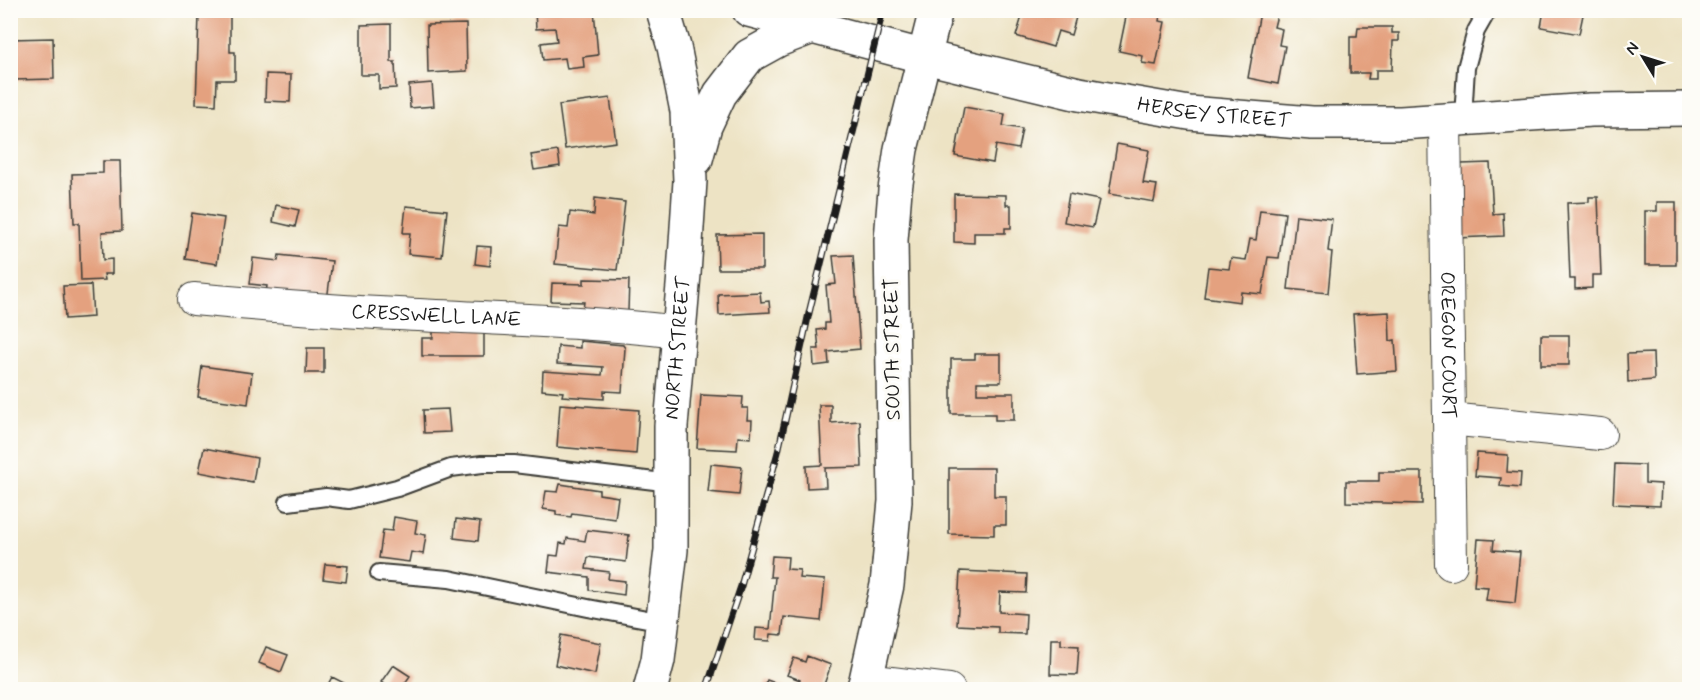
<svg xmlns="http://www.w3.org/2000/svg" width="1700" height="700" font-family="Mynerve,sans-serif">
  <rect width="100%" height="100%" fill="#fdfcf7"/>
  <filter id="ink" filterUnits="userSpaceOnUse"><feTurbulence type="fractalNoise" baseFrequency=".0167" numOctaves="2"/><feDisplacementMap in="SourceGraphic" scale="12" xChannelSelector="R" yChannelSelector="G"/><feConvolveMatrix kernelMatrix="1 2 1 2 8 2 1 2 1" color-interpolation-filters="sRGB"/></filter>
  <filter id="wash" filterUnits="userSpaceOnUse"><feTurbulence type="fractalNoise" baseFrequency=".008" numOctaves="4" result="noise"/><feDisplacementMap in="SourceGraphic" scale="24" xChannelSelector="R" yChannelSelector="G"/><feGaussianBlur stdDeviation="1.35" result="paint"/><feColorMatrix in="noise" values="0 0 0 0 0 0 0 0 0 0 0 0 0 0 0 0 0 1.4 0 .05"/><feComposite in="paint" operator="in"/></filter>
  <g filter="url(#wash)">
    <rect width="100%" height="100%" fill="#ede3c4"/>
    <g id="blocks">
      <!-- building -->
      <path fill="#e4a17f" d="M535,10h59l4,45 -15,2 1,10 -17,2 -2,-11 -22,2 -2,-17 16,-2 -2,-13 -19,1z
        M1024,10h54l-7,25 -13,-4 -5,16 -37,-11z
        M1140,10h21l-2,11 6,1 -9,43 -14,-2 1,-7 -24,-5 8,-39 12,3z
        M1544,10h40l-5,24 -38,-7z
        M1260,12l17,3 -3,12 8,2 -3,16 6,1 -7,38 -30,-6z
        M199,15l31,1v36h5v28h-18l-1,25 -20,-1z
        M391,24v38h4l1,26 -17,1v-14h-18v-50z
        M466,24l1,47 -39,2 -1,-48z
        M1358,27h34v6h7v8h-6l-1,29h-16v9h-8l1,-6h-19v-37h7z
        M53,38l1,41 -41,1v-5h-3v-36z
        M266,74l25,1 -1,27 -25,-1z
        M432,83l2,23 -24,2 -1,-23z
        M610,98l6,44 -51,7 -6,-44z
        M964,107l41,7 -2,12 19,3 -4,20 -22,-4 -3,18 -38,-7z
        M1117,144l32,6 -6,33 14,2 -3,17 -45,-8z
        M558,151l2,15 -26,4 -3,-15z
        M103,161h17l2,70 -20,1 1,28 9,-1v15h-8l1,6 -24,1 -2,-58h-5l-2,-49 31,-1z
        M1490,163l3,51 10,-1 1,23 -48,2 -2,-34h8l-1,-40z
        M954,194l52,1v10h5v23h-6v5h-31v10l-20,-1z
        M1069,194l30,6 -6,27 -29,-5z
        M1589,197h9l3,78h-9v13l-17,1v-10h-5l-3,-76 22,-1z
        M595,198l30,4 -8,68 -62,-6 4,-37 9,1 2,-16 24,3z
        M1657,202h19v63h-31v-54h12z
        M276,205l23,5 -4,17 -22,-5z
        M406,206l41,4 -5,47 -34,-3 2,-21h-7z
        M1260,210l25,3 -6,45 -11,-1 -6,37 -21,-2 -1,10 -36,-5 4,-30 21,2 2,-11 15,2 4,-21 6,1z
        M192,213l32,5 -7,46 -32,-5z
        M1296,215l36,4 -4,32 4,1 -4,41 -40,-4z
        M762,234v35h-44l-1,-34z
        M477,246l14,1 -1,19 -15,-2z
        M279,255l53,6 -5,40 -61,-8 1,-7 -17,-2 3,-26 25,3z
        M853,255l7,94 -32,3 1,12 -15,2 -1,-17h6l-2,-19 8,-1v-6h4l-3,-38 10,-1 -3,-28z
        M584,279l45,1 -1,31 -45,-1 1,-8 -33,-1 1,-18 32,1z
        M91,285l2,32 -28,2 -2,-33z
        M760,292l1,10 8,-1 1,11 -51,3 -1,-21z
        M1389,312l1,29 5,-1 2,31 -40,3 -4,-60z
        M433,328h51v28h-62v-18h11z
        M1541,335h28v30h-28z
        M580,341l43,4 2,3 -3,44 -18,-1v8l-42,-3 1,-4 -21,-2 1,-19 59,4 1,-8 -46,-3 1,-18 22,2z
        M307,348h17v25h-18z
        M1653,353l1,27 -26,2 -1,-28z
        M975,354h26v28h-24v11h37v27h-19v-6h-44v-55h24z
        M202,366l50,7 -4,31 -50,-7z
        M701,395l42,2 -1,11h6l-1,12h5l-1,18 -13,-1 -1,13 -40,-2z
        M560,404l79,6 -3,44 -79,-7z
        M819,405h12v18l29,-2 2,46 -37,1 1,19 -19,1 -1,-22 16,-1z
        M448,409l2,23 -26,1 -1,-23z
        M204,448l53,10 -4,24 -54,-10z
        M1477,453l31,2 -1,17 14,1 -1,15 -20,-2 1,-8 -26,-2z
        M711,464l31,3 -3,28 -31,-3z
        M1615,464l30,1v18l16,1 -1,22 -47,-2z
        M949,468h45v28h12v29h-12v10l-45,-1z
        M1379,472h43v32l-76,-2v-21h33z
        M560,484l39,6v4l19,3 -3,22 -43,-6 -1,4 -15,-2v-4l-13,-2 3,-18 12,1z
        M394,517l23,4 -2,12 11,2 -3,19 -12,-2 -2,10 -30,-4 4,-28 9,1z
        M456,519l24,3 -2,19 -24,-3z
        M587,530l42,5 -3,27 -38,-5 -2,12 23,3 -1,7 17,2 -1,14 -35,-5v-13l-41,-5 2,-17 8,1 2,-13 6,1 1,-6 18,3z
        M1478,539l16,1 -1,10 27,2 -5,51 -29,-3 2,-13 -14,-1z
        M772,556l16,1 -1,12 13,1 -1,8 26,2 -4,41 -37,-4 -2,18 -11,-1 -1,7 -15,-1 1,-12 14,1 5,-52h-5z
        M325,564l23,2 -2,16 -23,-3z
        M960,571l67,3 -1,19 -26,-1 -1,20 27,2 -1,20 -27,-1v-6l-41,-2z
        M561,635l40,8 -6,31 -40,-9z
        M1051,639h10v6l18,1 -2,29 -27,-1z
        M266,647l22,8 -7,17 -22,-9z
        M807,656l24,9 -9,25h-26l4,-10 -13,-5 7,-17 11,4z
        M393,665l17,11 -10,14h-8l-11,-8z
        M332,677l12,6 -3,7h-16z
        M767,680l24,9v1h-28z"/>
    </g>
  </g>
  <g filter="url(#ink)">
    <use href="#blocks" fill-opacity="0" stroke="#3b3a35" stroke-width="1.5"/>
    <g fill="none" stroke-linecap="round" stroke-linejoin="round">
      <defs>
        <path id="service" d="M1463,118l3,-50 10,-37 12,-21
          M288,502l38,-5 23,3 48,-12 54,-20 31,-4h32l157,19
          M379,573l70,6 139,29 75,14"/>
        <g id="minor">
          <path id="s1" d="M1445,120l4,299 151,15"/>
          <path id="s2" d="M194,299c68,6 135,12 204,15 94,5 188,7 281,18"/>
          <path d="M1449,419l2,145"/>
          <path d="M866,680l83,10"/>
        </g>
        <g id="tertiary">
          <path id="s3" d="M749,10l176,47 154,37 110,19 123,10h89l190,-13 99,-1"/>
          <path d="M696,159l9,-33 15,-32 29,-38 29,-16 34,-13"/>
          <path id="s4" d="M650,690l8,-30 13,-110v-124l13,-152 6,-93 -3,-70 -13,-64 -11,-37"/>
        </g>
        <path id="secondary" d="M863,690l3,-10 21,-95 8,-84 -4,-261 4,-50 6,-41 35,-139"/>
      </defs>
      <!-- service casing -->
      <use href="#service" stroke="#3b3a35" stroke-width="20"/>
      <!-- minor casing -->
      <use href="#minor" stroke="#3b3a35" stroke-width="34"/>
      <!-- tertiary casing -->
      <use href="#tertiary" stroke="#3b3a35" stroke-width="36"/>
      <!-- secondary casing -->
      <use href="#secondary" stroke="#3b3a35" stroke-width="36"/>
      <!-- service -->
      <use href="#service" stroke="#fff" stroke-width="16"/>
      <!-- minor -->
      <use href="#minor" stroke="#fff" stroke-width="32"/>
      <!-- tertiary -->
      <use href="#tertiary" stroke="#fff" stroke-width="33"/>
      <!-- secondary -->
      <use href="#secondary" stroke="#fff" stroke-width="33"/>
      <defs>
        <path id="rail" d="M706,690l35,-104 37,-134 31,-139 74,-303"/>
      </defs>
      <!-- rail casing -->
      <use href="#rail" stroke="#1c1c1c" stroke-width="7"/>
      <!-- rail -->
      <use href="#rail" stroke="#fdfcf7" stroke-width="4.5" stroke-dasharray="14" stroke-linecap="butt"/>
    </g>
  </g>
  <g text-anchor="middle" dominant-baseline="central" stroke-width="6" stroke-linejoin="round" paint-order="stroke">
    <!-- street labels -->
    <g font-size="20" fill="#1c1c1c" stroke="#fdfcf7">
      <text stroke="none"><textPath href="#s3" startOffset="477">HERSEY STREET</textPath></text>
      <text stroke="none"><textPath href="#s2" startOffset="243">CRESSWELL LANE</textPath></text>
      <text stroke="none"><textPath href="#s1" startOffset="225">OREGON COURT</textPath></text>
      <text stroke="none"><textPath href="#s4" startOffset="344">NORTH STREET</textPath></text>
      <text transform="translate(893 349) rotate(-91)">SOUTH STREET</text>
    </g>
  </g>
  <!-- margin -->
  <rect width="1700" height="700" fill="none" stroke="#fdfcf7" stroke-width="36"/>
  <!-- north arrow -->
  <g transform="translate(1643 57) rotate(308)" stroke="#fdfcf7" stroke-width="4.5" paint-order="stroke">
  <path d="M0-4.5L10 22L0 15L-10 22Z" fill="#1c1c1c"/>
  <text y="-9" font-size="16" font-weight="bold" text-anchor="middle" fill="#1c1c1c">N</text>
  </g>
</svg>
